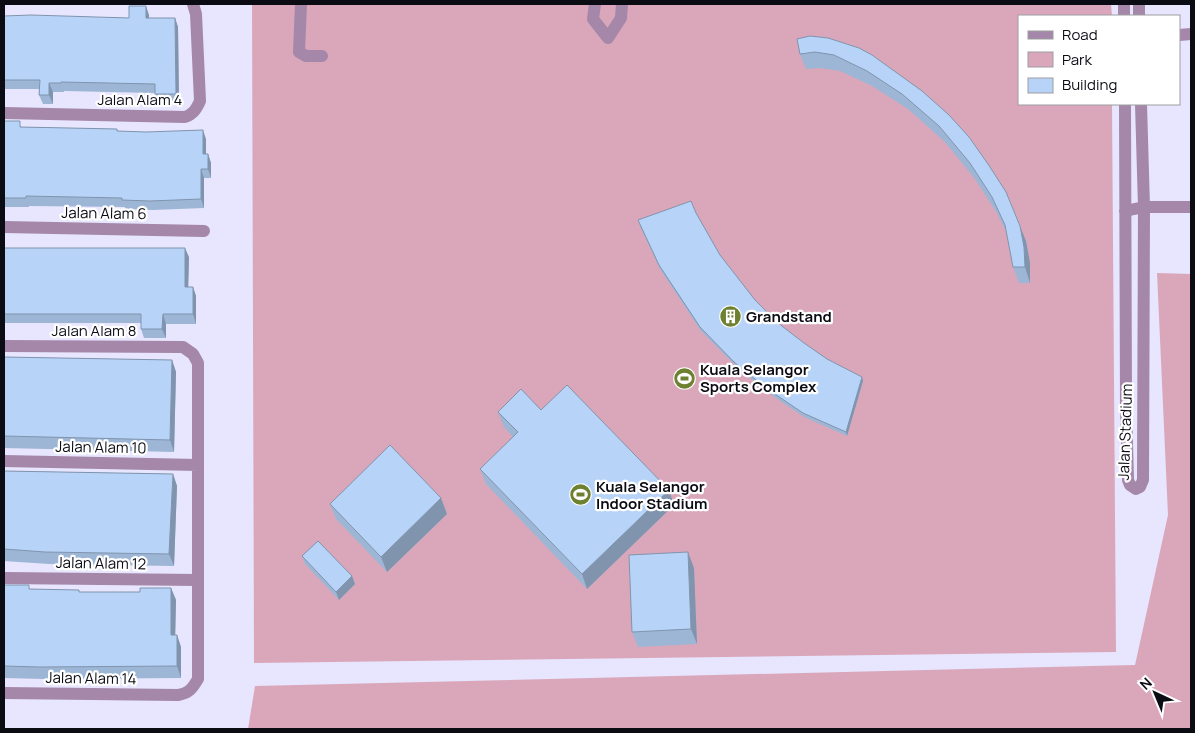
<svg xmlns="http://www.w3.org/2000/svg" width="1195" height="733" font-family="Manrope,sans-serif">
  <rect width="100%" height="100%" fill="#e7e6fe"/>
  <!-- green -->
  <path fill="#daa7ba" d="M252,4h859l1,12h-93v88h93l4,548 -862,11z
    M1157,273l34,1v455h-943l7,-43 880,-21 33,-150z"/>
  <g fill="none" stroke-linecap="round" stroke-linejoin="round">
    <!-- minor -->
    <path stroke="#a487a9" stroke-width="12" d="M301,4l-2,48 7,4h16
      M595,4l-2,15 15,19 13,-20 1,-14
      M1124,4v12
      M1139,4v12
      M1179,35l12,-1
      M1125,104l1,303 2,73 2,5 6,4 4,-2 3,-7 1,-273 -3,-103
      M4,113l181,4c8,-3 11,-7 15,-16l-4,-87 -3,-10
      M1125,211l19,-4h47
      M4,227l200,4
      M4,346l179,1 10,7 5,9v316c-6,10 -9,14 -20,16l-174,-2
      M4,461l194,4
      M4,578l194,2"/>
  </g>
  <!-- wall -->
  <path fill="#9db6d5" d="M149,15v3h26l3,9 1,76h-21l-3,-10 -91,-2v1h-11v12h-10l-4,-9v-6h-34v2h-1v-75l125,2z
    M797,39l125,52 104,150 4,22v20h-11l-6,-16 -7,-36 -9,-18 -22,-34 -30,-37 -37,-33 -36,-23 -32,-15 -20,-3 -14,1 -6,-15z
    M4,121l18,6 95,2 1,2 88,8v15h2l3,9v15h-7v30l-51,2 -28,-1v-2l-96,-1v1h-25z
    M696,213l24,42 35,45 23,23 26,20 23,16 36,22 -16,55 -43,-19 -37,-25 -31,-26 -35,-35 -41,-62 -21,-45z
    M4,248l185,9 -1,30h5l3,9v28h-30v14h-22l-3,-9v-6h-137z
    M4,357l168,3 4,12 -2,80 -170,-4z
    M541,410l133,95 -87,84 -101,-105 -6,-15 33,-32 -9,-10 -6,-15z
    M4,471l169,3 4,12 -3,80 -125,-2 -45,-3z
    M441,498l6,16 -60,58 -51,-53 -6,-15z
    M302,556l50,20 3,8 -16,16 -34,-36z
    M694,568l3,76 -59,3 -6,-15z
    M4,585l26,4 50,3h60l31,-4 5,12 -1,35h2l4,12v31l-137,1 -40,-1z"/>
  <!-- shaded-wall -->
  <path fill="#8094ae" d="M146,6l3,9v12l-3,-9z
    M175,18l3,9 1,76 -3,-9z
    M49,83l4,9v12l-4,-9z
    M203,130l3,9v24l-3,-9z
    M208,154l3,9v15l-3,-9z
    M201,169l3,9v30l-3,-9z
    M1020,226l6,15 4,22v20l-5,-16z
    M185,248l4,9 -1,39 -3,-9z
    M193,287l3,9v28l-3,-10z
    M163,314l3,10v14l-4,-9z
    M172,360l4,12 -2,80 -4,-12z
    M862,377l1,4 -16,55 -1,-4z
    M173,474l4,12 -3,80 -5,-12z
    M669,490l5,15 -87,84 -5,-15z
    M441,498l6,16 -60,58 -6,-15z
    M688,552l6,16 3,76 -6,-15z
    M352,576l3,8 -16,16 -3,-8z
    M171,588l5,12 -1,47 -4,-12z
    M177,635l4,12v31l-4,-12z"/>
  <!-- building -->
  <path fill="#b7d4f8" stroke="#8094ae" d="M129,6h17v12h29l1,76h-21v-10l-94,-2v1h-12v12h-10l1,-15h-36v-64l27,-1 98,3z
    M810,36l18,2 31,10 13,7 50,36 27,24 20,22 19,27 18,28 14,34 4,21 1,20h-12l-8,-42 -13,-28 -22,-34 -31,-37 -37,-32 -35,-23 -33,-16 -19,-3 -15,2 -3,-15z
    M4,121h16v6l97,2v2l29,1 57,-2v24h5v15h-7v30l-51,2 -28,-1v-2l-96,-2v2h-22z
    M691,201l5,12 24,42 35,45 23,23 26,20 23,16 35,18 -16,55 -43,-19 -37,-25 -32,-26 -34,-35 -41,-62 -21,-45z
    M4,248h181v39h8v27h-30l-1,15h-21v-15h-137z
    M4,357l168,3 -2,80 -166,-4z
    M567,385l102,105 -87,84 -102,-105 38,-37 -20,-20 23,-23 20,21z
    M390,445l51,53 -60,59 -51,-53z
    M4,471l169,3 -4,80 -124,-2 -41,-3z
    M318,541l34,35 -16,16 -34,-36z
    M688,552l3,77 -59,3 -3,-77z
    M4,585h25v4l50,1v2h61v-4h31v47h6v31l-137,1 -36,-1z"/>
  <!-- icons -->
  <defs>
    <symbol id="building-disc" viewBox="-11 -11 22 22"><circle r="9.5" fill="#6e8131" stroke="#fff"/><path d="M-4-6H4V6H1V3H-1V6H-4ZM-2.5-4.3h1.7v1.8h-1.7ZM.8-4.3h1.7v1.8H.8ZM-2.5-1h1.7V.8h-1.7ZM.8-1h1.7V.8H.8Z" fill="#fff"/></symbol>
    <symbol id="stadium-disc" viewBox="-11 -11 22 22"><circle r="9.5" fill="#6e8131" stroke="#fff"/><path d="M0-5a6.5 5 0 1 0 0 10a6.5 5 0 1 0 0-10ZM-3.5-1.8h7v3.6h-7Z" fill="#fff"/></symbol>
  </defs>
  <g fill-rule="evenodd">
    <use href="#building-disc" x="718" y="304" width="25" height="25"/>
    <use href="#stadium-disc" x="672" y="366" width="25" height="25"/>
    <use href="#stadium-disc" x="568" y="482" width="25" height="25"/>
  </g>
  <g text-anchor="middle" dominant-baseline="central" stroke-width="4.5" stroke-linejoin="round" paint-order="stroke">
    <!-- street labels -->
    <g font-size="15" fill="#0b0b14" stroke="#fff">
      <text x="140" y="99">Jalan Alam 4</text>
      <text transform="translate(104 213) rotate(1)">Jalan Alam 6</text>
      <text x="94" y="330">Jalan Alam 8</text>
      <text transform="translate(1125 432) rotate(-88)">Jalan Stadium</text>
      <text transform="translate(101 447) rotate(1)">Jalan Alam 10</text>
      <text transform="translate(101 563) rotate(1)">Jalan Alam 12</text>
      <text transform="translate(91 678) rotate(1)">Jalan Alam 14</text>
    </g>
    <!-- poi labels -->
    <g font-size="15" font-weight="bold" fill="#0b0b14" stroke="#fff" text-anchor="start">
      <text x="746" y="316">Grandstand</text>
      <text x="700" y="369">Kuala Selangor<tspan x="700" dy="17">Sports Complex</tspan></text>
      <text x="596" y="486">Kuala Selangor<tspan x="596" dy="17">Indoor Stadium</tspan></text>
    </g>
  </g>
  <!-- border -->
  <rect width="1195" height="733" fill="none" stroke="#0b0b14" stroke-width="10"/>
  <!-- legend -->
  <rect x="1018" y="15" width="162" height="90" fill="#ffffff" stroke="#9d9da1"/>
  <rect x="1028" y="31" width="25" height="8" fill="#a487a9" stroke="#9d9da1"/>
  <text x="1062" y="40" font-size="15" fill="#0b0b14">Road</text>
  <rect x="1028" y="52" width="25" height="15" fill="#daa7ba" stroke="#9d9da1"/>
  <text x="1062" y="65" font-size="15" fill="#0b0b14">Park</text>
  <rect x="1028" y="78" width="25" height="15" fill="#b7d4f8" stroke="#9d9da1"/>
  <text x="1062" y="90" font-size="15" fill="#0b0b14">Building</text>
  <!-- north arrow -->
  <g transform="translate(1155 693) rotate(316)" stroke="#ffffff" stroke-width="4" paint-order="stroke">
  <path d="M0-4L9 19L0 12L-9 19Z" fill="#0b0b14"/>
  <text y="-8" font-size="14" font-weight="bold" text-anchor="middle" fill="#0b0b14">N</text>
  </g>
</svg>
